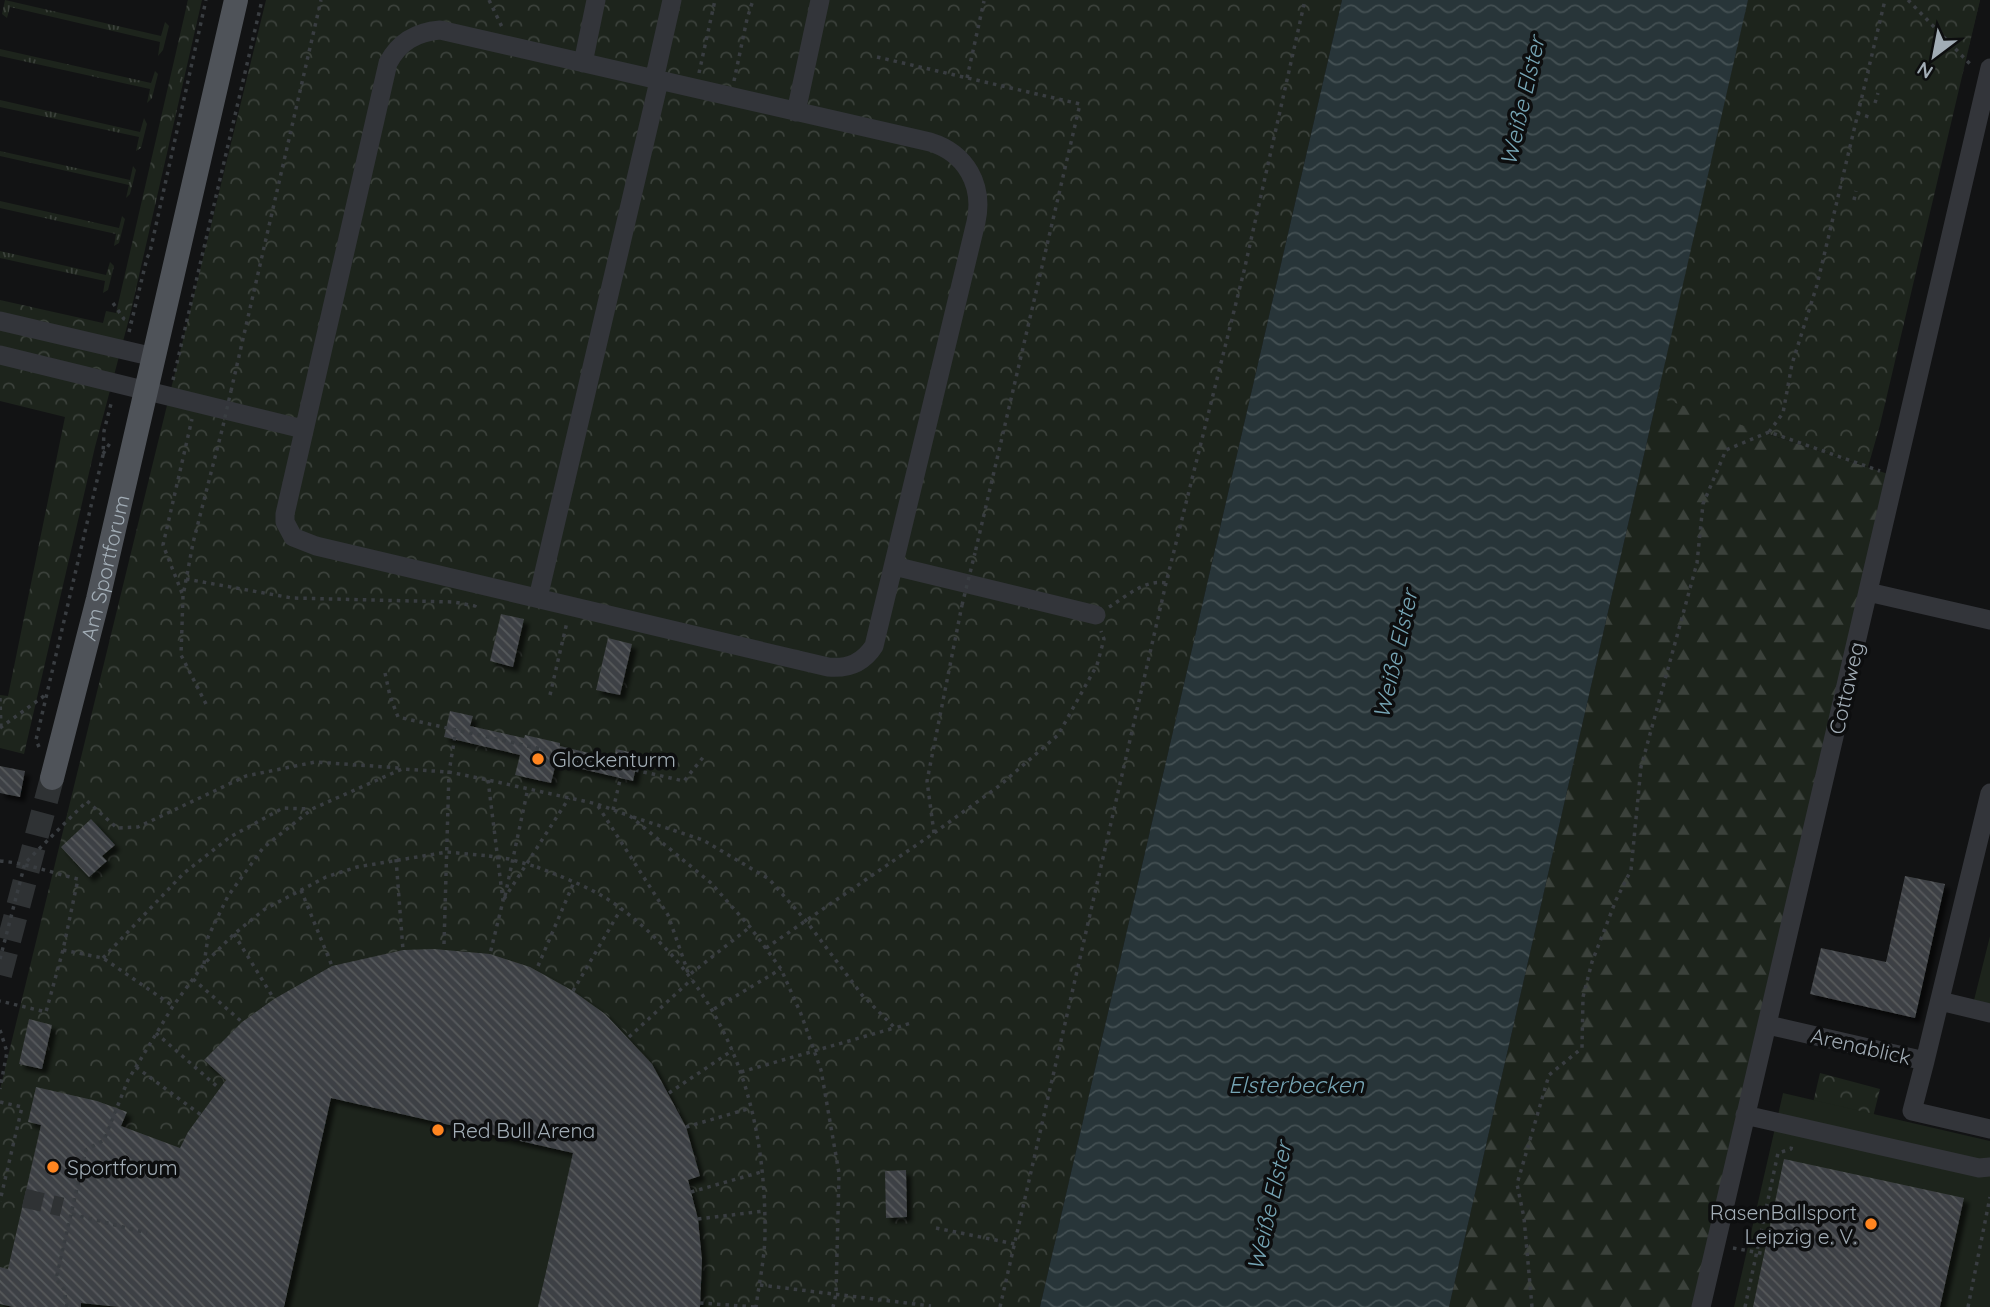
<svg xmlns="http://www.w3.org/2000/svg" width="1990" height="1307" font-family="Quicksand,sans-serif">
  <defs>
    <pattern id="grass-tufts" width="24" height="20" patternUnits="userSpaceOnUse" patternTransform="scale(1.75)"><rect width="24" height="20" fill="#1d241c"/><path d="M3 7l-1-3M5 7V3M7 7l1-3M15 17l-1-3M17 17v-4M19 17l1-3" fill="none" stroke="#3b413b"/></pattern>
    <pattern id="forest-firs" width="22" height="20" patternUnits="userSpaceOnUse" patternTransform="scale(1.75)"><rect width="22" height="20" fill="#1d241c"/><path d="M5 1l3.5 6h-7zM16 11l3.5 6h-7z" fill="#3b413b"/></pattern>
    <pattern id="park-crowns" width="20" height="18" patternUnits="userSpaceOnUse" patternTransform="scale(1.75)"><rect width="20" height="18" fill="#1d241c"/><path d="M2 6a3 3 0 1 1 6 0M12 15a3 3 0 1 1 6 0" fill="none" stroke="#3b413b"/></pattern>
    <pattern id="water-waves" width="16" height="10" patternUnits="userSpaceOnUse" patternTransform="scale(1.75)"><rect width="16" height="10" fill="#283539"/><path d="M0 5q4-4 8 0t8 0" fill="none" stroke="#445053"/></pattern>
    <pattern id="building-back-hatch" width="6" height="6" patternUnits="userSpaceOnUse" patternTransform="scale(1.75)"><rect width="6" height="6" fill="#3e4144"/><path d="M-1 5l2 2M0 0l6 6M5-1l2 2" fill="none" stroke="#575a5d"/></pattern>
    <filter id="shadow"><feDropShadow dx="5" dy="5" stdDeviation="2" flood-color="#0009"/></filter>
  </defs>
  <rect width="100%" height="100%" fill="#121314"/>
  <!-- grass -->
  <path fill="url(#grass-tufts)" d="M5,0l156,36 4,-14 4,4 -6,24 -5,6 2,-14 -150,-35 -3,11 -5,-4z
    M188,0h14l-72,315z
    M0,49l151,34 4,-12 3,3 -6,24 -5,5 3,-14 -150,-33z
    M0,100l140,32 4,-14 3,6 -6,24 -5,3 3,-14 -139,-30z
    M0,151l130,29 3,-14 3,4 -6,24 -4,4 3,-13 -129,-29z
    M0,201l119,27 3,-12 3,3 -6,24 -5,3 2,-12 -116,-26z
    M0,251l106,24 4,-13 4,4 -6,24 -5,3 2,-12 -105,-23z"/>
  <!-- forest -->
  <path fill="url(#forest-firs)" d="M1748,0h232l-11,45 -204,388 129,43 -184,831h-261z"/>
  <!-- park -->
  <path fill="url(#park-crowns)" d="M188,0h9l-67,315 -35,132 -71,307 -24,-6v-53l8,1 57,-279 -65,-16v-101l103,23 3,-12 10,2z
    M266,0h1076l-302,1307h-1040v-218z
    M1748,0h232l-100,425 -12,42 -211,-70z
    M1820,1073l60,16 -7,28 -60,-14z"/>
  <!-- garden -->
  <path fill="#1d241c" d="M1990,936v68l-16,-4z
    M434,949c19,2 39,1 58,6 61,14 123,57 160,108 24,34 37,73 48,113l-15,5c21,38 17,85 15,126h-565l32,-135 21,-40 40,-50 -24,-22 38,-38 32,-23 58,-33 71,-16z
    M1783,1093l207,48v166h-256z"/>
  <!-- water -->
  <path fill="url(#water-waves)" d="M1342,0h406l-299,1307h-409z"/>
  <!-- building -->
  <path fill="url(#building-back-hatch)" filter="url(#shadow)" d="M501,614l23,5 -11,48 -23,-6z
    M608,638l24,6 -12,51 -24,-5z
    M450,711l23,5 -3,10 54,12 1,-3 35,8v3l54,13 2,-10 23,5 -6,27 -77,-18 -5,20 -36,-8 5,-20 -76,-18z
    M0,766l25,5 -5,26 -20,-4z
    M91,819l24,26 -13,11 5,5 -18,16 -28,-30z
    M1905,876l40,8 -30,134 -105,-24 11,-46 65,14z
    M434,949l56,5 40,13 43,24 32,23 47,50 34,63 14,49 -12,4 10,39 4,41 -2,47h-162l35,-154 -242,-55 -47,209h-165l-38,-4v4h-68l-13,-3v-37l8,2 33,-144 -13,-3 8,-35 61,14 30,11 -6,14 59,22 8,-16 38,-52 -22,-20 38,-38 32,-23 58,-33 71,-16z
    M29,1019l23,6 -10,44 -23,-5z
    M1784,1159l180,39 -24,109h-187z
    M906,1170l1,47 -21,1 -1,-47z"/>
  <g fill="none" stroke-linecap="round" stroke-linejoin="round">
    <!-- minor-tunnel -->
    <path stroke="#2f3234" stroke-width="19" stroke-dasharray="19 10" stroke-linecap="butt" d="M24,1198l38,9"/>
    <!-- major-tunnel -->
    <path stroke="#2f3234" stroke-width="24" stroke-dasharray="24 12" stroke-linecap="butt" d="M0,975l52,-197"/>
    <!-- path -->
    <path stroke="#393d41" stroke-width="3.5" stroke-dasharray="3.5 5" stroke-linecap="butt" d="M489,0l13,27
      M1908,0l64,66
      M877,57l203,47 -105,449
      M699,73l16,-73
      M967,78l17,-77
      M734,81l13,-62 6,-19
      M1875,103l3,-10
      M1857,113l15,5
      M1854,200l2,-9
      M113,303l11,16 7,3
      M129,332l18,-74 3,-6 56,-252
      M173,380l89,-380
      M231,391l90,-391
      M1769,432l14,-19 9,-49 25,-79 68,-285
      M103,454l9,-14
      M186,579l106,19 162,4 21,4 1,-3
      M182,593l-19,-48 29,-126
      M1109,607c18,-11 36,-28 57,-24
      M385,673l5,23 8,21 286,64 21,-26
      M550,695l17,-73
      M0,698l1,30
      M206,704l-25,-49 2,-59 10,-53 30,-117
      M0,728l44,-32
      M39,747l-3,-7 67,-285 1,-24 8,-31
      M488,780l15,121 -13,53
      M598,806l70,109 21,60 61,-48
      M613,810l10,-43
      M633,817l70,23 66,39 38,43 55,73 33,33 16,-5
      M934,833l-7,-52 35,-176
      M396,859l7,91
      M0,861c27,2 52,12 78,18l-15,71 -17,62 -46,-11
      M537,867c30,12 61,23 86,43 104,80 143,195 142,323 0,24 -6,50 -9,74
      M301,890l31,76
      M505,896l23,-108
      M504,899l65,-101
      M234,934l40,65
      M444,944l5,-172 7,-42
      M766,948l168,-115 65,-47 59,-51 39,-70 7,-26 -3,-8
      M63,950l40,8 70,48
      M103,958l81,-85 46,-36 53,-29 27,1
      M0,959l25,-96 62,-62 30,27 21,-1 108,-51 69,-14 85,6
      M204,964l4,-27 20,-41 35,-48 49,-39 90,-40 47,3 39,8 109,24 33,12 81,67 39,44 31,42 20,45 20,56 18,103 -3,121 -3,13
      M538,966l36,-84
      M193,979l49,43
      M573,991l48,-82
      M714,1009l67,-40
      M0,1030l7,22 -7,37
      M156,1033l64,56
      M629,1037l63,-58
      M136,1067l65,48
      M741,1072l153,-44
      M669,1093l64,-43
      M0,1102l22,5 -22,94
      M686,1127l65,-19
      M691,1192l70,-20
      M72,1214l75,19
      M698,1219l66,-8
      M936,1228l79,16
      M1733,1248l33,6
      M760,1285l171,21
      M700,1303l56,4
      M67,1307l-3,-18 -8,-10 30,-129 18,-10 24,-60 45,-74 31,-42 30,-30 31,-25 61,-32 31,-10 90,-15 42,4
      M1000,1307l166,-724 78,-312 61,-271
      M1532,1307l-8,-89 -7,-34 32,-109 33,-27 1,-51 9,-35 24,-62 15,-30 10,-103 56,-204 6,-59 23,-54 43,-18 111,39
      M1745,1307l33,-154 13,-4 1,-5
      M1968,1307l22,-110"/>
    <!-- minor -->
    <path stroke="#33353a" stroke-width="19" d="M440,30l490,112c36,11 54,43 46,80l-102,424c-11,17 -26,23 -46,21l-512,-121 -23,-9 -8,-15v-8l103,-451c11,-21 28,-31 52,-33z
      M583,63l13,-63
      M654,80l18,-80
      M796,112l24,-112
      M0,321l154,36
      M0,355l303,74
      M894,566l202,49
      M1868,592l122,28
      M538,598l121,-517
      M1940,1001l50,12
      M1768,1025l157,36 65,-268
      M1925,1061l-13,50 78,18
      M1745,1115l234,53 11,-1
      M1701,1307l289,-1239"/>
    <!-- major -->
    <path stroke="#4f5359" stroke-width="24" id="s1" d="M52,778l46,-179 138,-599"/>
    <!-- path-bridge -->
    <path stroke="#393d41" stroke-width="3.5" stroke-dasharray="3.5 5" stroke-linecap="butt" d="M223,426l8,-35
      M962,605l13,-52
      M489,856l20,3 28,8"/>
  </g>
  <!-- markers -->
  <g fill="#ff8520" stroke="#0d0e0f" stroke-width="2.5">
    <circle cx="538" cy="759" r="7"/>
    <circle cx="438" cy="1130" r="7"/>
    <circle cx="53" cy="1167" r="7"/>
    <circle cx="1871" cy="1224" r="7"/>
  </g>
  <g text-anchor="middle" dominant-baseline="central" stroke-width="7" stroke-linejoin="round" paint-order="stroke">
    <!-- street labels -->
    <g font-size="21" fill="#a2adb6" stroke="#0d0e0f">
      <text stroke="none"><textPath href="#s1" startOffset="217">Am Sportforum</textPath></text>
      <text transform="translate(1846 688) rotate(-77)">Cottaweg</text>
      <text transform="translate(1861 1046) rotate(13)">Arenablick</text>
    </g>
    <!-- poi labels -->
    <g font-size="21" fill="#a2adb6" stroke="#0d0e0f" text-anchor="start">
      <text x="552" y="759">Glockenturm</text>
      <text x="452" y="1130">Red Bull Arena</text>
      <text x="67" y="1167">Sportforum</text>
      <text x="1857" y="1212" text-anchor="end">RasenBallsport<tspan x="1857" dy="24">Leipzig e. V.</tspan></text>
    </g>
    <!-- water labels -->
    <g font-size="23" font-style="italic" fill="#76a5b5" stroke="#0d0e0f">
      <text transform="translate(1522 101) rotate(-77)">Weiße Elster</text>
      <text transform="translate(1395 654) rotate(-77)">Weiße Elster</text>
      <text x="1296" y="1084">Elsterbecken</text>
      <text transform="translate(1269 1206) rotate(-77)">Weiße Elster</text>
    </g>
  </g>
  <!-- north arrow -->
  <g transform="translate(1934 56) rotate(212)" stroke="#0d0e0f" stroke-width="5" paint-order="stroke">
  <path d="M0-5L12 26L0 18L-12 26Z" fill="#a2adb6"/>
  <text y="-10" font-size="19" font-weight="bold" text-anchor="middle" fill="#a2adb6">N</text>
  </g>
</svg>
